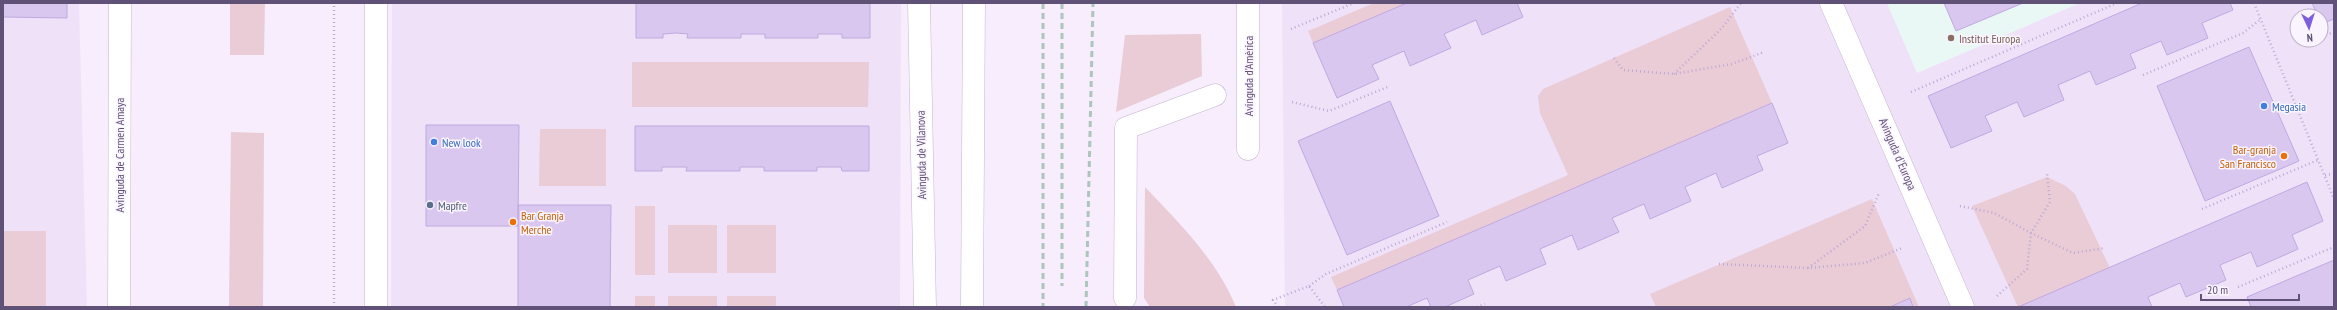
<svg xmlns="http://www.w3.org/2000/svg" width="2337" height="310" font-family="'PT Sans Narrow',sans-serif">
  <rect width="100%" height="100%" fill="#f7edfc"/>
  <!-- residential -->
  <path fill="#efe2f8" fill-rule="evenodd" d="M3,3h76l8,304h-84z
    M392,3h509l-1,304h-509z
    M1282,3h1052v304h-1049zM2297,16h24v24h-24z"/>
  <!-- education -->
  <path fill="#e9f8f4" d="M1887,3h193l-163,70z"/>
  <!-- green -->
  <path fill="#e9ccd6" d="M230,3h35l-1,52h-34z
    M1374,3h33l-94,40 -5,-12z
    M1730,7l42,96 -435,187 -6,-13 237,-102 -28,-62 -2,-17 5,-7z
    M1201,34l1,42 -86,36 9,-77z
    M632,62h237l-1,45h-236z
    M540,129h66v57h-67z
    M231,132l33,1 -1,174h-34z
    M2047,177l19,9 9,8 35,74 -92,39 -46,-101z
    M1145,187c34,36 72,73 91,120h-86l-6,-9z
    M1872,199l47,108h-6l-3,-8 -20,8h-234l-6,-13z
    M635,206h20v69h-20z
    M668,225h49v48h-49z
    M727,225h49v48h-49z
    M3,231h43v76h-43z
    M635,296h20v11h-20z
    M668,296h49v11h-49z
    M727,296h49v11h-49z"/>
  <!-- building -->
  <path fill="#d9c7ef" stroke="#c0a9e0" d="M3,3h64v15l-64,-1z
    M636,3h234v35h-28v-4h-24v4h-53v-4h-24v4h-54l1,-4 -12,-1 -13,1v4h-27z
    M1407,3h110l6,14 -41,18 -6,-15 -32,14 7,14 -41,18 -6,-15 -32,14 7,14 -42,19 -24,-55z
    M1944,3h79l-67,28z
    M2142,3h88l3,7 -31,13 6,15 -41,17 -6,-14 -31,13 6,14 -40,17 -6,-14 -32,14 6,15 -40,17 -7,-15 -32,14 7,15 -41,17 -23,-52z
    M2312,3h22v16l-13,5v-8h-3z
    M2249,47l50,114 -94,40 -48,-115z
    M1390,101l49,115 -92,39 -49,-114z
    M1772,103l16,40 -31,13 6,14 -41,18 -6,-15 -31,14 6,14 -41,18 -6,-15 -32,14 7,14 -41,18 -6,-15 -32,14 6,15 -40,17 -6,-15 -32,14 6,14 -29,13h-14l-4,-9 -21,9h-62l-7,-17z
    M426,125h93l-1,101h-92z
    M635,126h234v45h-27l-1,-4h-24v4h-53v-4h-24v4h-54l1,-4h-25v4h-27z
    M2307,182l16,39 -31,14 6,14 -11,5 -30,13 -6,-15 -31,13 6,15 -40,17 -6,-14 -32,14 4,10h-134z
    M518,205h93l-1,102h-92z
    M2334,260v47h-83l-4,-10z
    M1910,298l3,9h-23z"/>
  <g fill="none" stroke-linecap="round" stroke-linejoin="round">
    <defs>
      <path id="street" d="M919,3l6,304
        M1248,3v146
        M1831,3l132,304
        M1125,298l1,-170 89,-33
        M119,307l1,-304
        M376,307v-304
        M972,307l2,-304"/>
    </defs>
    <!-- street casing -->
    <use href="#street" stroke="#c3b5d0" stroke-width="23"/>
    <!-- path -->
    <path stroke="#bca9d5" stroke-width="2.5" stroke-dasharray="1 3" stroke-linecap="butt" d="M2254,3l80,196
      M1291,29l63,-26
      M2326,35l8,-3
      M1614,58l9,12 51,4 58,-10 32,-12
      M1674,74l48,-46 19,-25
      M2143,75l100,-42 18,-14
      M1911,92l206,-89
      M1292,102l37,9 61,-25
      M2325,175l9,-1
      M1960,206l34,7 37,20 19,-31 -3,-29
      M2202,209l116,-49
      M1719,264l89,4 57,-5 37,-15
      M1808,268l57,-42 14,-33
      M1309,286l17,-12 121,-52
      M2238,287l96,-40
      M1997,296l30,-27 4,-36 42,20 32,-5
      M334,307v-304
      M1278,307l-5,-7 36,-14 16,21
      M1477,307l8,-3"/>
    <!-- street -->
    <use href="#street" stroke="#fff" stroke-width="22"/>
    <!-- rail -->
    <path stroke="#abc6bb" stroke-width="3" stroke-dasharray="6 4" stroke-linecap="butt" d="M1043,3v304
      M1062,3v283
      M1086,307l7,-304"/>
  </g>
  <!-- markers -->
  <circle fill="#8d6e63" stroke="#faf4fe" stroke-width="1.5" cx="1951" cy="38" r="4"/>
  <g fill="#3f7fe0" stroke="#faf4fe" stroke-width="1.5">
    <circle cx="2264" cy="106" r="4"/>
    <circle cx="434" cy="142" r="4"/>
  </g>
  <g fill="#e8710a" stroke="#faf4fe" stroke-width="1.5">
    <circle cx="2284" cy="156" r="4"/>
    <circle cx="513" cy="222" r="4"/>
  </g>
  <circle fill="#5c6f8a" stroke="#faf4fe" stroke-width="1.5" cx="430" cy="205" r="4"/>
  <g text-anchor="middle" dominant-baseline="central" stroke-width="3" stroke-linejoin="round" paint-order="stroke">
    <!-- education labels -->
    <g font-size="12" fill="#785e54" stroke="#faf4fe" text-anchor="start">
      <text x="1959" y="38">Institut Europa</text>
    </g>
    <!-- street labels -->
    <g font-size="12" fill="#605176" stroke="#faf4fe">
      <text transform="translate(1248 76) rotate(-90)">Avinguda d'Amèrica</text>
      <text transform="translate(1898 154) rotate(67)">Avinguda d'Europa</text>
      <text transform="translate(119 155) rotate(-90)">Avinguda de Carmen Amaya</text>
      <text transform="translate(921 155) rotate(-91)">Avinguda de Vilanova</text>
    </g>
    <!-- shop labels -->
    <g font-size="12" fill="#366cbe" stroke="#faf4fe" text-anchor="start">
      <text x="2272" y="106">Megasia</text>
      <text x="442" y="142">New look</text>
    </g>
    <!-- food labels -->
    <g font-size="12" fill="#c56008" stroke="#faf4fe" text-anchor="end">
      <text x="2276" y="149">Bar-granja<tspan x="2276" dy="14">San Francisco</tspan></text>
      <text x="521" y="215" text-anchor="start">Bar Granja<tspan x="521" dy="14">Merche</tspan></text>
    </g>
    <!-- service labels -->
    <g font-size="12" fill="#4e5e75" stroke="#faf4fe" text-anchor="start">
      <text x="438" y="205">Mapfre</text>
    </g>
  </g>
  <!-- border -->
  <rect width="2337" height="310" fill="none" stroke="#605176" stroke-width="8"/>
  <!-- north arrow -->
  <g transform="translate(2309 28) rotate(176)"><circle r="19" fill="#faf4fe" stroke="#bcb3c8"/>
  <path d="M0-3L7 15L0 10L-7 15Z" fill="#7f5eda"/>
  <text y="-6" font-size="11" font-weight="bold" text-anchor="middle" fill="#605176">N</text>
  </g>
  <!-- scale -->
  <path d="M2201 294v6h98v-6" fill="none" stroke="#605176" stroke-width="2"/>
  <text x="2207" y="294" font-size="12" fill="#605176" stroke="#faf4fe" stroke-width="3" paint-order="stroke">20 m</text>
</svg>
